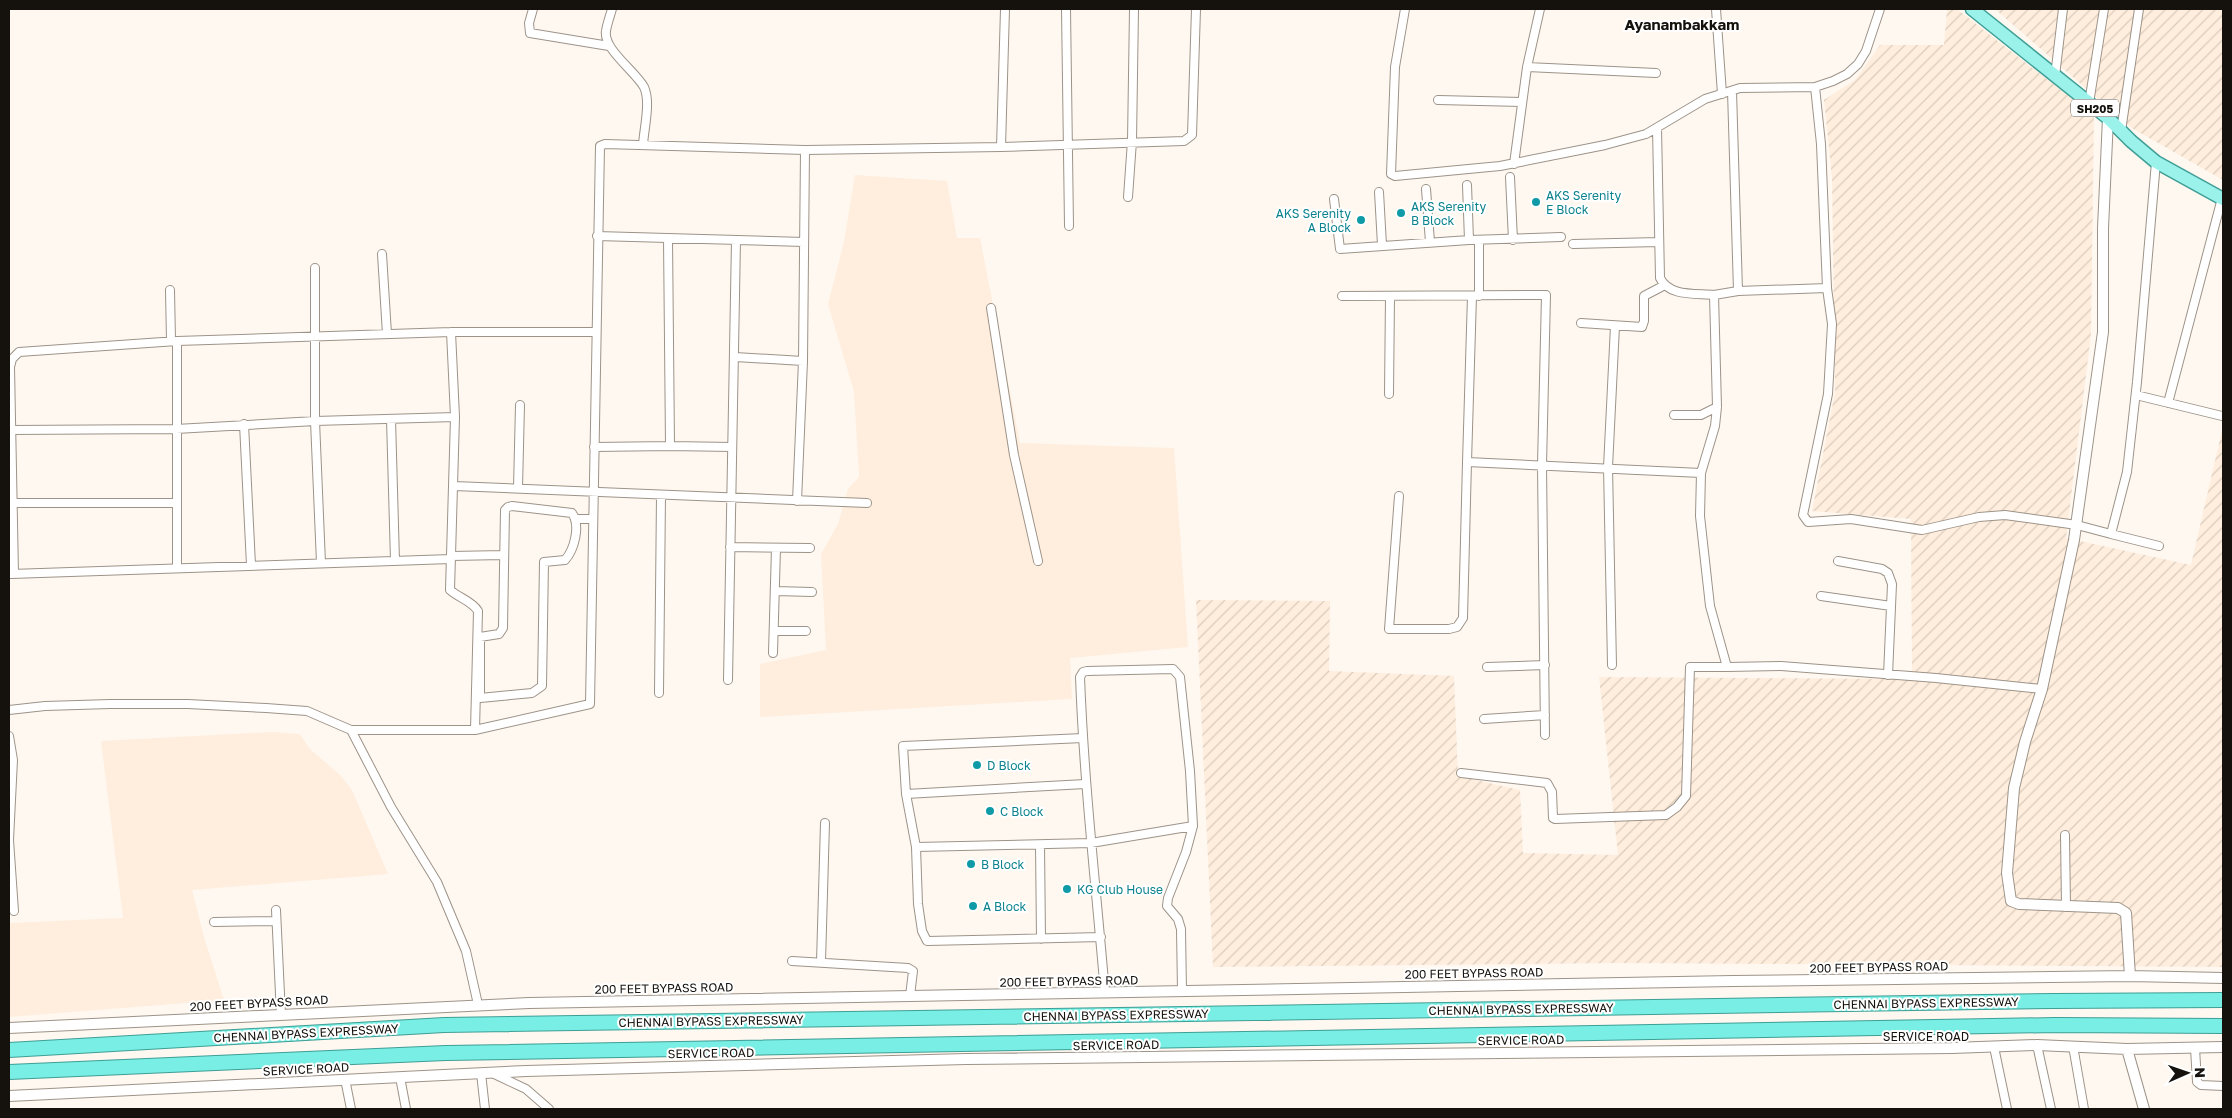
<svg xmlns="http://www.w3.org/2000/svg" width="2232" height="1118" font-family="'Golos Text',sans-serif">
  <defs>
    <pattern id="industrial-furrows" width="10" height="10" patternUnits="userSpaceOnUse" patternTransform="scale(1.25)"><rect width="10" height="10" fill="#fed"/><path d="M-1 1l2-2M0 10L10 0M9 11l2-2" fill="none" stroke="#dacbbc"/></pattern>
  </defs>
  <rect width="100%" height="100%" fill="#fff8f1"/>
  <!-- industrial -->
  <path fill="url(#industrial-furrows)" d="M1947,9h10l137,107 -3,218 -25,204 125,27 32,-139v541l-602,-4 -408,4 -17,-367 134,1 -1,70 125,5 4,100 62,14 3,63 95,2 -19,-178 313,2 -1,-160 -99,-8 23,-119 -3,-214 -8,-78 31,-20 25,-35h64z
    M1995,9h228v171l-93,-53z"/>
  <!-- built -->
  <path fill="#fed" d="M855,175l92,6 10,57h23l40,205 154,5 14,199 -118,11 2,41 -312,18v-53l66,-14 -5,-96 17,-30 10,-35 11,-12 -5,-85 -26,-88 16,-62z
    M272,732l28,2 9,14 32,28 11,14 36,84 -196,16 12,47 20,63 -215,17v-94l114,-5 -22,-177z"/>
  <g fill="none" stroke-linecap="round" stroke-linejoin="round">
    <defs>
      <path id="minor" d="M533,9l-4,14 1,10 79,13
        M612,9c-2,7 -5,15 -6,22 -3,18 29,40 38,56 7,15 0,41 -1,58
        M1005,9l-4,138 183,-6 8,-6 4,-126
        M1066,9l3,217
        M1405,9l-10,58 -4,107 4,2 105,-10 105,-21 41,-11 59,-35 35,-11 75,-1 18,-6 14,-7 11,-10 8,-13 14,-42
        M1716,9l6,85
        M1527,67l129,6
        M2055,76l8,-67
        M1815,87l6,57 6,144 5,36 -4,70 -25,121 5,7 43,-3 71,11 57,-13 26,-2 72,10 34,9 16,-62 10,-90 19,-220
        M1438,100l84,2
        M2089,103l15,-94
        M1657,128l3,150c9,19 36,15 54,17
        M2121,131l18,-122
        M1514,164l13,-97 13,-58
        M1510,177l3,63
        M1467,185l2,55
        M1426,189l4,53
        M1379,192l3,53
        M1128,197l4,-56 2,-132
        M1334,199l6,50 129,-9 92,-3
        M597,236l207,6
        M668,238l2,208 62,1
        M1479,240v56
        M1573,244l86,-2
        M382,254l5,80
        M315,268v153l6,142
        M170,290l1,51
        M1738,291l89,-3
        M1342,296l204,-1 -4,170 3,270
        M1472,296l-5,166 234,11 -1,43 10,90 17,61 54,-1 155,12 106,11
        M991,308l23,147 24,106
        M1581,323l61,4 2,-6v-25l19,-10
        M177,341v226
        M735,357l68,4 -6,140
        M803,361l2,-211
        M1389,394l1,-98
        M2136,395l86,21
        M2168,403l54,-205
        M1674,415h27l16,-8
        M391,419l4,142
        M244,424l7,141
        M9,430l167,-1 139,-8 140,-4
        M594,447l76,-1
        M1701,473l14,-47 2,-19 -3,-112 24,-4 -6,-200
        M454,486l413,17
        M518,488l2,-83
        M1399,496l-10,133h60l8,-2 6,-9 4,-156
        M12,503h165
        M512,506l60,7c9,13 2,37 -7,47l-21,2 -2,124 -10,7 -52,5v-61l19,-3 4,-6 2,-118 3,-3z
        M575,519h18
        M2111,534l48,12
        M730,547l80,1
        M451,556l53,-1
        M1838,561l44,8 6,4 4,11 -4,91
        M11,574l440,-15
        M14,574l-4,-207 2,-8 7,-7 158,-11 274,-9h145
        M775,591l37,1
        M1821,596l70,10
        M774,631h32
        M773,653l3,-105
        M1612,665l-4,-198 7,-141
        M1487,667l58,-2
        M728,680l8,-440
        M659,693l2,-198
        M9,710l36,-4 65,-2h78l78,4 41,3 44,19 40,77 46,75 29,69 11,49v5
        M1484,719l61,-4
        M351,730h124l3,-119c-6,-10 -19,-13 -28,-21l5,-173 -4,-85
        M475,730l115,-26 10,-558 5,-2 200,6 196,-3
        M9,736l4,24 -4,80 5,71
        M1083,738l-180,8 3,48 10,53 2,57 4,27 5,10 174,-4
        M1461,773l86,10 5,9 1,26 2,1 111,-4 11,-8 9,-11 4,-129h37
        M906,794l179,-10
        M2065,835l1,72
        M1040,845l1,94
        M916,847l175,-4 102,-17 -3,-55 -10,-94 -7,-8 -86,2 -4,1 -3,5c4,106 16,210 25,316
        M276,910l5,105
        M214,922l62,-1
        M792,961l116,7 5,3 -3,25
        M821,962l4,-139
        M1182,991l-1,-62 -3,-10 -11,-13 1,-8 18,-46 7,-26
        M2037,1045l14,64
        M2073,1046l11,63
        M1994,1047l13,62
        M2195,1048l2,34 4,3 22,1
        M481,1073l4,36
        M492,1073l34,16 23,20
        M400,1077l6,32
        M345,1079l6,30"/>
      <path id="tertiary" d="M2108,118l-5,110v104l-29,208 -32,149 -17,53 -11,46 -7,85 4,28 8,3 99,4 8,5 4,63
        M9,1028l520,-25 1204,-22 397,-5 93,2
        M2127,1049l17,60
        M9,1096l517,-25 440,-12 986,-11 85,-3 90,4 96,-2"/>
      <path id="primary" d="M1972,9l136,109 23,23 25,21 67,37"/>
      <path id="trunk" d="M9,1050l435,-25 1610,-24 169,-1
        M9,1072l437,-19 1609,-28 168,1"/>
    </defs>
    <!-- minor casing -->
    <use href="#minor" stroke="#9d9388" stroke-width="10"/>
    <!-- tertiary casing -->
    <use href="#tertiary" stroke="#9d9388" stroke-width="12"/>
    <!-- primary casing -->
    <use href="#primary" stroke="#3f9e95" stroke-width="15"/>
    <!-- trunk casing -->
    <use href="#trunk" stroke="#3f9e95" stroke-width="16"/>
    <!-- minor -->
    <use href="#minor" stroke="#fff" stroke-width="8"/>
    <!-- tertiary -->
    <use href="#tertiary" stroke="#fff" stroke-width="10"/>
    <!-- primary -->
    <use href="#primary" stroke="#9af2eb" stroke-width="12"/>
    <!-- trunk -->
    <use href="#trunk" stroke="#78eee4" stroke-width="14"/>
  </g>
  <!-- markers -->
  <g fill="#0f9aa8" stroke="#fff" stroke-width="2">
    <circle cx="1536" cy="202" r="5"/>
    <circle cx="1401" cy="213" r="5"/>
    <circle cx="1361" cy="220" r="5"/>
    <circle cx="977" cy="765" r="5"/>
    <circle cx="990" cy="811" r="5"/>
    <circle cx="971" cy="864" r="5"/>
    <circle cx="1067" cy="889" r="5"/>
    <circle cx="973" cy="906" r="5"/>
  </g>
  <g text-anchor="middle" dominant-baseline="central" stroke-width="4" stroke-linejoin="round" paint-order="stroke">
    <!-- shield labels -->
    <rect fill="#fff" stroke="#5b5956" stroke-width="1" x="2071" y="99.5" width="48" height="17" rx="4"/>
    <g font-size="11" font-weight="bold" fill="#15120e">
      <text x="2095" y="108">SH205</text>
    </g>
    <!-- culture labels -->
    <g font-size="12" fill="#0d838f" stroke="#fff" text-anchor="start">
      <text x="1546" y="195">AKS Serenity<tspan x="1546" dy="14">E Block</tspan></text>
      <text x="1411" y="206">AKS Serenity<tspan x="1411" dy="14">B Block</tspan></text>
      <text x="1351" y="213" text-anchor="end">AKS Serenity<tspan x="1351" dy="14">A Block</tspan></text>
      <text x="987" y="765">D Block</text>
      <text x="1000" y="811">C Block</text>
      <text x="981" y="864">B Block</text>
      <text x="1077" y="889">KG Club House</text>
      <text x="983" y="906">A Block</text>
    </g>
    <!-- street labels -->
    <g font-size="12" fill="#15120e" stroke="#fff">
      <text transform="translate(1879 967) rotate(-1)">200 FEET BYPASS ROAD</text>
      <text transform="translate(1474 973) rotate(-1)">200 FEET BYPASS ROAD</text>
      <text transform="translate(1069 981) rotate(-1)">200 FEET BYPASS ROAD</text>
      <text transform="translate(664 988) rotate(-1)">200 FEET BYPASS ROAD</text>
      <text transform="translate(259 1003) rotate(-3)">200 FEET BYPASS ROAD</text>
      <text transform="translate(1926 1003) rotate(-1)">CHENNAI BYPASS EXPRESSWAY</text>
      <text transform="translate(1521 1009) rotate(-1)">CHENNAI BYPASS EXPRESSWAY</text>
      <text transform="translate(1116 1015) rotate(-1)">CHENNAI BYPASS EXPRESSWAY</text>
      <text transform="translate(711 1021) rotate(-1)">CHENNAI BYPASS EXPRESSWAY</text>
      <text transform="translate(306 1033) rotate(-3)">CHENNAI BYPASS EXPRESSWAY</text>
      <text x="1926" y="1036">SERVICE ROAD</text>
      <text transform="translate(1521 1040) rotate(-1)">SERVICE ROAD</text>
      <text transform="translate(1116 1045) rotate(-1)">SERVICE ROAD</text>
      <text transform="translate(711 1053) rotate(-1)">SERVICE ROAD</text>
      <text transform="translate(306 1069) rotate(-3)">SERVICE ROAD</text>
    </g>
    <!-- quarter labels -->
    <g font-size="15" font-weight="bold" fill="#15120e" stroke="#fff">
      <text x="1682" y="24">Ayanambakkam</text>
    </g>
  </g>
  <!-- border -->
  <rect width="2232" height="1118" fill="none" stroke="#15120e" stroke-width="20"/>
  <!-- north arrow -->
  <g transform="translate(2187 1073) rotate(88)" stroke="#ffffff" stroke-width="4" paint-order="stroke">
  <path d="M0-4L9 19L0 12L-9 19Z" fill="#15120e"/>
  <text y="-8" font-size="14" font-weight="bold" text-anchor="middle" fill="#15120e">N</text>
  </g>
</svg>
